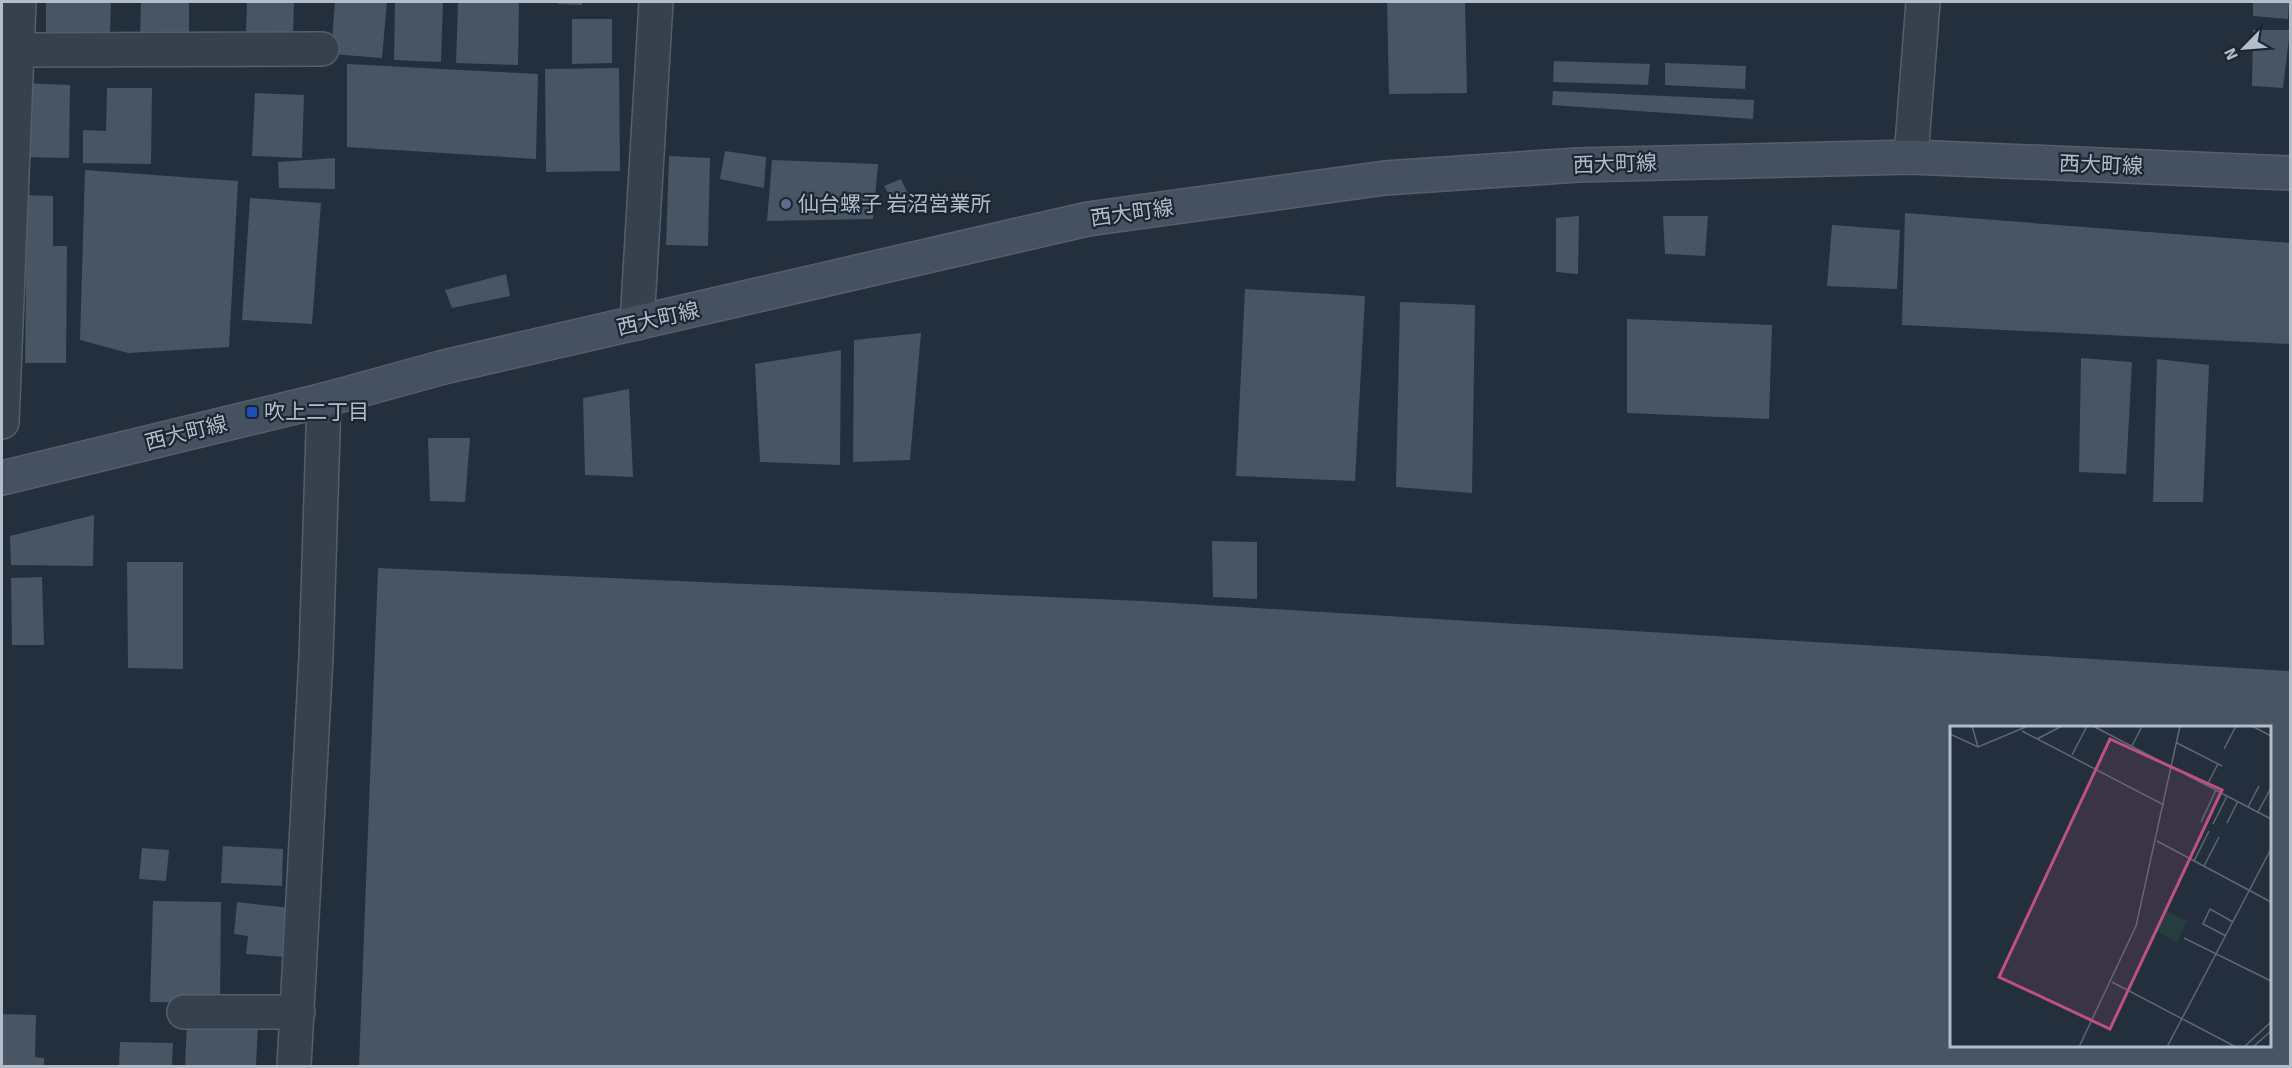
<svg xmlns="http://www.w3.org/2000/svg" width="2292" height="1068" font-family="Signika,'Noto Sans JP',sans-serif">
  <rect width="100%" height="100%" fill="#232f3d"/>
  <!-- building -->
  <path fill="#475564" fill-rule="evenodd" d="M46,2h65l-1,32 -64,-2z
    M141,2h48v37l-49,-2z
    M247,2h47l-1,35 -47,-2z
    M335,2h52l-5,56 -51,-4z
    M395,2h48l-2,60 -47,-2z
    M458,2h61l-1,63 -62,-2z
    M558,2h24v3l-24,-1z
    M1387,2h78l2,91 -78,1z
    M2253,2h36l-1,17 -35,-3z
    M572,19h40v44l-40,1z
    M2253,30h37l-7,58 -31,-2z
    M1554,61l96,3 -2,21 -95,-3z
    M1665,63l81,3 -1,23 -80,-4z
    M347,64l191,10 -2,85 -189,-12z
    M619,68l1,103 -74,1 -1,-103z
    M23,83l47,2 -1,73 -48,-1z
    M107,88h45l-1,76 -68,-1v-33l23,1z
    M1553,91l201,9 -1,19 -201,-14z
    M255,93l49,2 -2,63 -50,-2z
    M725,151l41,6 -2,31 -44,-9z
    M669,156l41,2 -2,88 -42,-1z
    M335,158v31l-56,-1 -1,-26z
    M772,160l106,4 -5,55 -106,2z
    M85,170l153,11 -9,166 -101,6 -48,-13z
    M901,179l13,28 -14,6 -16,-27z
    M27,195l26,1v50h14l-1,117h-41z
    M250,198l71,5 -9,121 -70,-4z
    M1905,213l385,30v101l-388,-19z
    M1579,216l-1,58 -22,-2v-54z
    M1663,216h45l-3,40 -40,-2z
    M1832,225l68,5 -3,59 -70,-3z
    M506,274l4,22 -58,12 -7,-18z
    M1245,289l120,7 -10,185 -119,-5z
    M1400,302l75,3 -3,188 -76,-6z
    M1627,319l145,6 -3,94 -142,-6z
    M921,333l-11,127 -57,2 1,-122z
    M841,350l-1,115 -80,-3 -5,-98z
    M2081,358l51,4 -6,112 -47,-2z
    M2157,359l52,6 -6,137h-50z
    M629,389l4,88 -48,-2 -2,-77z
    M428,438h42l-5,64 -35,-1z
    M94,515l-1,51 -82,-1 -1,-29z
    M1212,541l45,1v57l-44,-2z
    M127,562h56v107l-55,-1z
    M378,568l764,33 1148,70v395h-1931zM1952,728h318v318h-318z
    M42,577l2,68h-32l-1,-67z
    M223,846l60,3 -1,37 -61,-3z
    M142,848l27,2 -3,31 -27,-2z
    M153,901l68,1 -1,101 -70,-1z
    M237,902l53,6 -5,49 -39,-3 2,-18 -14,-2z
    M2,1014l34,1 -1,42 9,1v8h-42z
    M187,1022l71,3 -2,41h-71z
    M120,1042l53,1 -1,23h-53z"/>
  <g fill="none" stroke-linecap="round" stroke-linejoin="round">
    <defs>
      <path id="street" d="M17,50l305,-1
        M1911,157l12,-155
        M637,323l19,-321
        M2,422l17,-420
        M184,1012h114
        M294,1066l22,-409 8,-257"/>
      <path id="secondary" d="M2,478l322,-78 120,-33 644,-148 297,-41 193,-13 333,-8 379,16"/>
    </defs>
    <!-- street casing -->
    <use href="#street" stroke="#555f6b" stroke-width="36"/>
    <!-- secondary casing -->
    <use href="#secondary" stroke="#555f6b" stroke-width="36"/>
    <!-- street -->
    <use href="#street" stroke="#37414d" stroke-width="33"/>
    <!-- secondary -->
    <use href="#secondary" stroke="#455061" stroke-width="33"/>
  </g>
  <!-- markers -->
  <circle fill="#5c6f8a" stroke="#1c2632" stroke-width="2" cx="786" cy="204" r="6"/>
  <rect fill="#1a4fb4" stroke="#1c2632" stroke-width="2" x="246" y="406" width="12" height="12" rx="3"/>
  <g text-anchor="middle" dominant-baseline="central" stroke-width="4.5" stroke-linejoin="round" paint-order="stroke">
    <!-- street labels -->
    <g font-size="21" fill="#b3bcc9" stroke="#1c2632">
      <text transform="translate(1615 164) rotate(-2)">西大町線</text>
      <text transform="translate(2101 165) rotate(2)">西大町線</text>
      <text transform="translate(1132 213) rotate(-8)">西大町線</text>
      <text transform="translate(658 319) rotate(-13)">西大町線</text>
      <text transform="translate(186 433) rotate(-14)">西大町線</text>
    </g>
    <!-- poi labels -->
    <g font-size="21" fill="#b3bcc9" stroke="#1c2632" text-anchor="start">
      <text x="798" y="204">仙台螺子 岩沼営業所</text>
      <text x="264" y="412">吹上二丁目</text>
    </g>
  </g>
  <!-- overview -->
  <g transform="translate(1950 726)">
    <rect width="321" height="321" fill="#232f3d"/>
    <path d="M217,185l20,10 -10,21 -21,-11z" fill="#253d3e"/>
    <path fill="none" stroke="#5d6775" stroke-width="1.5" d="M22,0l6,21M143,0l178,93M302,0l19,10M72,5l142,74M0,8l28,13 50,-21M87,13l25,-13M227,17l45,23M182,20l10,-20M274,23l12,-23M122,29l15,-29M257,59l11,-21M298,81l11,-21M308,86l13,-24M251,96l15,-32M277,97l11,-22M263,98l14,-28M207,115l114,61M244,135l15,-30M254,140l15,-29M276,210l-23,-12 7,-15 23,13M234,212l87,43M162,256l124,65M129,321l57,-121 44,-200M217,321l104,-198M294,321l27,-25M303,321l18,-16"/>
    <path fill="#bd5182" fill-opacity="0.15" stroke="#bd5182" stroke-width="3" d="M160,13l112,51 -112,239 -111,-52z"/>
    <rect width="321" height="321" fill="none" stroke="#b3bcc9" stroke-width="3"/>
  </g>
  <!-- border -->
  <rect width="2292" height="1068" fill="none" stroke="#b3bcc9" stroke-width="6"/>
  <!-- north arrow -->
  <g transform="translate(2244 48) rotate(245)" stroke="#1c2632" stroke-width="4.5" paint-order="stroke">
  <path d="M0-4.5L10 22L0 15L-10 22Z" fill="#b3bcc9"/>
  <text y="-9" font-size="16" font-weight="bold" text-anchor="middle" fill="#b3bcc9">N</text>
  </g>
</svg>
